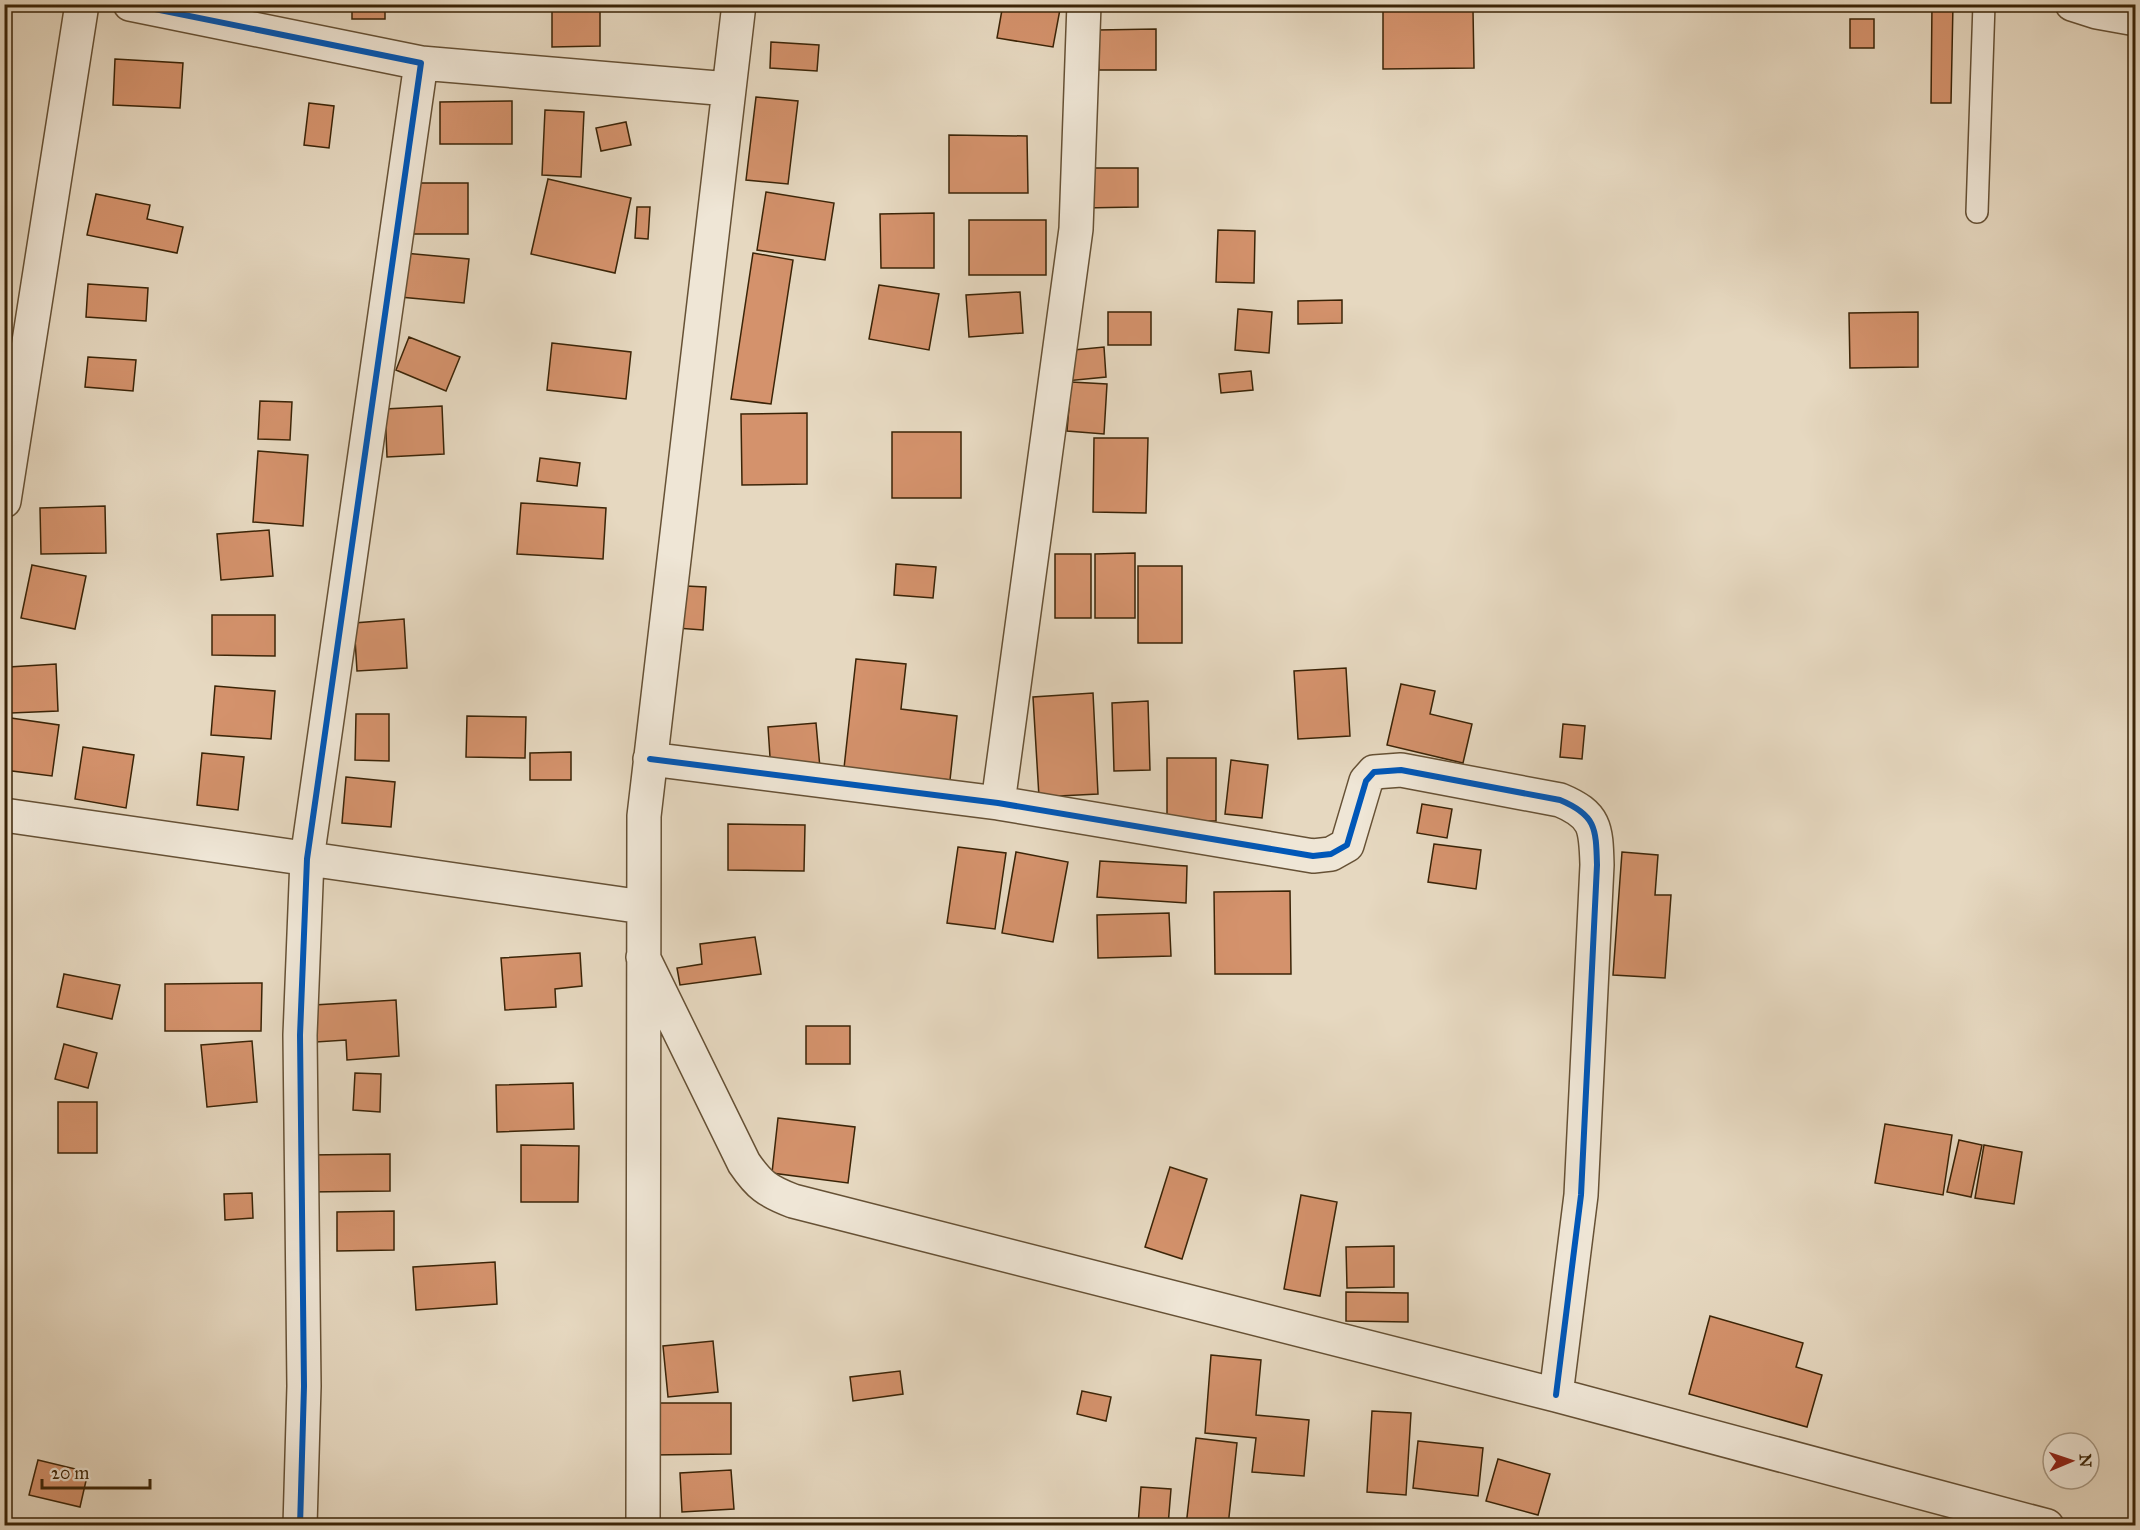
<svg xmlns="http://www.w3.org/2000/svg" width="2140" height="1530" font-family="'IM FELL Great Primer',serif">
  <rect width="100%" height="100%" fill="#e6d8c0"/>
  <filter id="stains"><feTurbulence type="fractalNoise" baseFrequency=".00333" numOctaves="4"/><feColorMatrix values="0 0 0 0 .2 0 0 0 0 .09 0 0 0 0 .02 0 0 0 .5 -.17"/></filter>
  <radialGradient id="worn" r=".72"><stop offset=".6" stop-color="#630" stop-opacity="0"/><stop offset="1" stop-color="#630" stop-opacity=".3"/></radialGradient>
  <!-- building -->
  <path fill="#d4926c" stroke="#3b2407" stroke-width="1.5" d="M352,4h33v15h-33z
    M552,4h48v42l-48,1z
    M1003,4h58l-8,43 -56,-9z
    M1932,4h21l-2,99h-20z
    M1473,10l1,58 -91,1v-58z
    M1850,19h24v29h-24z
    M1156,29v41h-57l-1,-40z
    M771,42l48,3 -2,26 -47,-3z
    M115,59l68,4 -3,45 -67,-3z
    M756,97l42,4 -10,83 -42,-4z
    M512,101v43h-72v-42z
    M309,103l25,3 -5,42 -25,-3z
    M545,110l39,2 -3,65 -39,-2z
    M626,122l5,23 -30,6 -5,-23z
    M4,133h1l1,30h-2z
    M949,135l78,1 1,57h-79z
    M1083,168h55v39l-55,1z
    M548,179l83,19 -16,75 -84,-19z
    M408,183h60v51h-60z
    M766,192l68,11 -9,57 -68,-10z
    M96,194l54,11 -3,14 36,8 -6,26 -90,-18z
    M637,207h13l-2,32 -13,-1z
    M934,213v55h-53l-1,-54z
    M969,220h77v55h-77z
    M1218,230l37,1 -1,52 -38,-1z
    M404,253l65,6 -5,44 -64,-6z
    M753,253l40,7 -22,144 -40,-5z
    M88,284l60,4 -2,33 -60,-4z
    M879,285l60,9 -10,56 -60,-11z
    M1020,292l3,41 -54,4 -3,-42z
    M1342,300v23l-44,1v-23z
    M1238,309l34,3 -3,41 -34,-3z
    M1108,312h43v33h-43z
    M1918,312v55l-68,1 -1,-55z
    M409,337l51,20 -14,34 -50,-21z
    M552,343l79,9 -5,47 -79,-9z
    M1104,347l2,30 -40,4 -3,-30z
    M88,357l48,3 -3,31 -48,-4z
    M1251,371l2,19 -32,3 -2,-19z
    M1071,382l36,2 -3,50 -37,-3z
    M260,401l32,1 -2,38 -32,-1z
    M442,406l2,48 -57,3 -2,-48z
    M807,413v71l-65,1 -1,-71z
    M892,432h69v66h-69z
    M1094,438h54l-2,75 -53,-1z
    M258,451l50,4 -5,71 -50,-4z
    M540,458l40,5 -3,23 -40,-5z
    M521,503l85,5 -3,51 -86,-5z
    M105,506l1,47 -65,1 -1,-46z
    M269,530l4,46 -52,4 -4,-46z
    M1135,553v65h-40v-64z
    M1055,554h36v64h-36z
    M896,564l40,3 -3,31 -39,-3z
    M32,565l54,11 -11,53 -54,-11z
    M1138,566h44v77h-44z
    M665,585l41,2 -3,43 -40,-3z
    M212,615h63v41l-63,-1z
    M404,619l3,49 -50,3 -3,-48z
    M856,659l50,5 -5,45 56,7 -7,64 -106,-12z
    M56,664l2,47 -47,2 -2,-46z
    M1346,668l4,68 -52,3 -4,-68z
    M1401,684l34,7 -5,23 42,10 -9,39 -76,-18z
    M215,686l60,5 -4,48 -60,-4z
    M1093,693l5,101 -59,3 -6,-100z
    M1148,701l2,69 -36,1 -2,-68z
    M356,714h33v47l-34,-1z
    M467,716l59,1 -1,41 -59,-1z
    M4,717l55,8 -7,51 -48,-6z
    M816,723l4,45 -49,4 -3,-45z
    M1563,724l22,2 -3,33 -22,-2z
    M83,747l51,8 -8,53 -51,-9z
    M571,752v28h-41v-27z
    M202,753l42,4 -6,53 -41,-5z
    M1167,758h49v63h-49z
    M1231,760l37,5 -6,53 -37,-4z
    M346,777l49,5 -4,45 -49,-4z
    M1422,804l30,5 -5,29 -30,-5z
    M728,824l77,1 -1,46 -76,-1z
    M1434,844l47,6 -5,39 -48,-7z
    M958,847l48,6 -11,76 -48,-6z
    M1016,852l52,10 -15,80 -51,-9z
    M1622,852l36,3 -3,40h16l-6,83 -52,-3z
    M1100,861l87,5 -1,37 -89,-6z
    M1290,891l1,83h-76l-1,-82z
    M1169,913l2,43 -73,2 -1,-43z
    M755,937l6,37 -81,11 -3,-17 25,-4 -2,-20z
    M580,953l2,33 -27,3 1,18 -51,3 -4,-52z
    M64,974l56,11 -8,34 -55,-12z
    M262,983l-1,48h-96v-47z
    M396,1000l3,56 -52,4 -1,-20 -30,2 -2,-37z
    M806,1026h44v38h-44z
    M252,1041l5,61 -50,5 -6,-62z
    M64,1044l33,9 -9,35 -33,-9z
    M355,1073l26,1 -1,38 -27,-2z
    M573,1083l1,46 -77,3 -1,-47z
    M58,1102h39v51h-39z
    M778,1118l77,9 -7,56 -76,-10z
    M1885,1124l67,11 -9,60 -68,-12z
    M1959,1140l23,5 -11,52 -24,-5z
    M521,1145l58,1 -1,56h-57z
    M1984,1145l38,7 -8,52 -39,-6z
    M390,1154v37l-82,1v-37z
    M1170,1167l37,12 -25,80 -37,-12z
    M252,1193l1,25 -28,2 -1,-26z
    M1301,1195l36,7 -17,94 -36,-7z
    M394,1211v39l-57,1v-39z
    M1394,1246v41l-47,1 -1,-41z
    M495,1262l2,42 -81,6 -3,-43z
    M1346,1292l62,1v29l-62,-1z
    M1710,1316l93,27 -7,24 26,8 -15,52 -118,-33z
    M713,1341l5,51 -50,5 -5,-51z
    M1211,1355l50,5 -5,55 53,5 -5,56 -52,-4 4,-34 -51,-5z
    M900,1371l3,23 -50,7 -3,-24z
    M1082,1391l29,6 -5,24 -29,-7z
    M651,1403h80v51l-80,1z
    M1372,1411l39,2 -5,82 -39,-3z
    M1196,1438l41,5 -9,83h-42z
    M1418,1441l65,7 -5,48 -65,-8z
    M1498,1459l52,15 -12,41 -52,-14z
    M38,1460l50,12 -8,35 -51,-12z
    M731,1470l3,39 -52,3 -2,-39z
    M1141,1487l30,2 -3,37 -30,-1z"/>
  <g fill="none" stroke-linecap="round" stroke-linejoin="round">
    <defs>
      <path id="service" d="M1977,212l7,-208"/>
      <path id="minor" d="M130,4l291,59 -114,796 -7,176 4,351 -4,140
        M2072,4l25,8 39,7
        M421,63l308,26
        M4,501l78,-497
        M650,759l348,44 315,53 18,-2 16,-9 19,-64 8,-9 27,-2 159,30c36,15 36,28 37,65l-16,330 -25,200
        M998,803l78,-574 8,-225
        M4,815l639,92
        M643,957l101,206c15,22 23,28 49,38l763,194 491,131
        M643,1526l1,-710 95,-812"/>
    </defs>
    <!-- service casing -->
    <use href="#service" stroke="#665135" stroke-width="24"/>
    <!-- minor casing -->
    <use href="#minor" stroke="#665135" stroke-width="36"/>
    <!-- service -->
    <use href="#service" stroke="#efe6d6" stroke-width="21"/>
    <!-- minor -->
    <use href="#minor" stroke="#efe6d6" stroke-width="33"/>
    <defs>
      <path id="cycleway" d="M130,4l291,59 -114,796 -7,176 4,351 -4,140
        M650,759l348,44 315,53 18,-2 16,-9 19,-64 8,-9 27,-2 159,30c36,15 36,28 37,65l-16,330 -25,200"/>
    </defs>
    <!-- cycleway casing -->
    <use href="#cycleway" stroke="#efe6d6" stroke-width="10"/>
    <!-- cycleway -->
    <use href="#cycleway" stroke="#0057b8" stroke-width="6"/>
  </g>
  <!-- margin -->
  <rect width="2140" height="1530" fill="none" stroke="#e6d8c0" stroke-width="24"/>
  <rect x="6" y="6" width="2128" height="1518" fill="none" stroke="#3b2407" stroke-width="3"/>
  <rect x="12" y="12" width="2116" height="1506" fill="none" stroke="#3b2407" stroke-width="1.5"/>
  <!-- north arrow -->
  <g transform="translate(2071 1461) rotate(88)"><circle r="28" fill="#efe6d6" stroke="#a79883" stroke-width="1.5"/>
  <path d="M0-4.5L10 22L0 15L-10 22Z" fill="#8f2418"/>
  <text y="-9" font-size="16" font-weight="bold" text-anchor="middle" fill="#3b2407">N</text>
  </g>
  <!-- scale -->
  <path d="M42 1479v9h108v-9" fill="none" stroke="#3b2407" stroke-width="3"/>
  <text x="51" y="1479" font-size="18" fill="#3b2407" stroke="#efe6d6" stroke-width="4.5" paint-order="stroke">20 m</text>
  <rect width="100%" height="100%" filter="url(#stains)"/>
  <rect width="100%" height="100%" fill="url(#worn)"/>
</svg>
